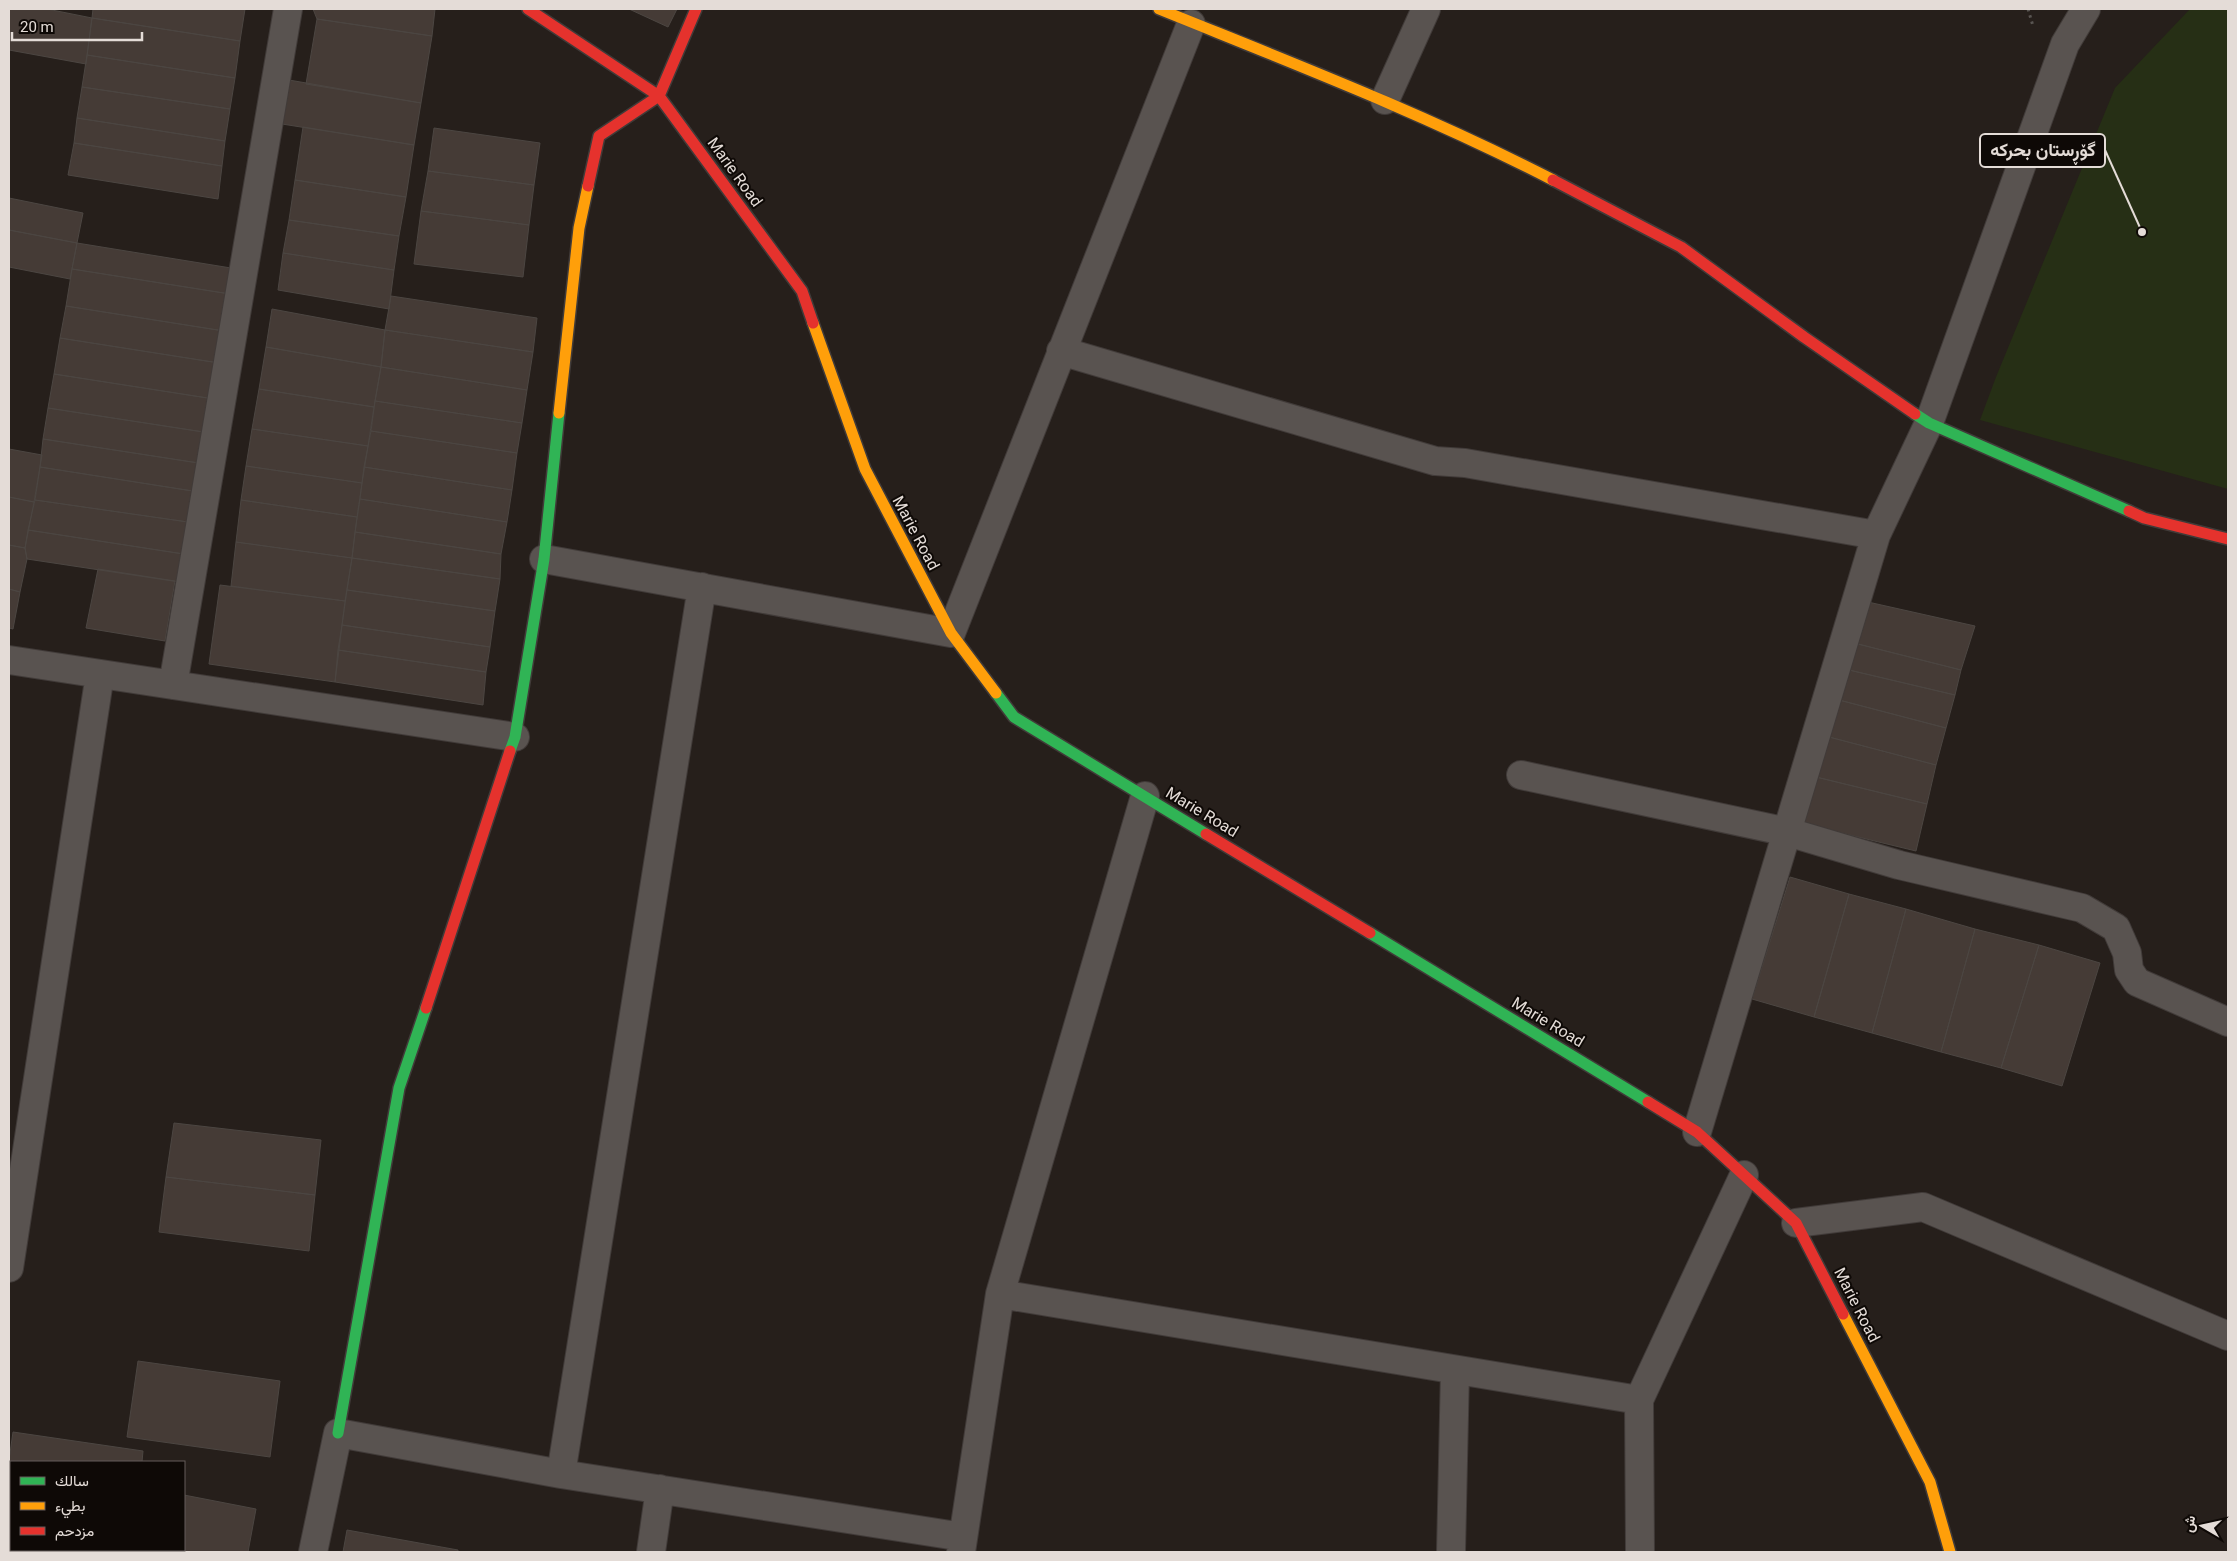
<svg xmlns="http://www.w3.org/2000/svg" width="2237" height="1561" font-family="Roboto,Vazirmatn,sans-serif">
  <rect width="100%" height="100%" fill="#261f1b"/>
  <!-- green -->
  <path fill="#262f15" d="M2190,9h38v480l-248,-69 16,-43 119,-289z"/>
  <!-- building -->
  <path fill="#453b36" stroke="#4c4642" d="M9,9h38l45,9 -6,46 -77,-14z
    M93,9h152l-5,32 -148,-23z
    M313,9h122l-3,27 -115,-17z
    M629,9h48l-9,18z
    M92,18l148,23 -5,37 -148,-23z
    M317,19l115,17 -11,67 -115,-19z
    M87,55l148,23 -5,31 -148,-22z
    M289,80l132,23 -7,42 -132,-21z
    M82,87l148,22 -5,32 -148,-23z
    M77,118l148,23 -3,25 -148,-23z
    M303,127l111,18 -8,52 -111,-17z
    M434,128l106,15 -6,42 -106,-14z
    M74,143l148,23 -4,33 -150,-24z
    M428,171l106,14 -5,40 -108,-14z
    M295,180l111,17 -7,39 -110,-16z
    M9,198l74,15 -6,30 -68,-13z
    M421,211l108,14 -6,52 -109,-13z
    M289,220l110,16 -5,34 -111,-17z
    M9,230l68,13 -7,36 -61,-12z
    M77,243l154,25 -1,26 -158,-25z
    M283,253l111,17 -5,39 -111,-19z
    M72,269l158,25 -6,37 -158,-25z
    M391,296l146,22 -4,34 -148,-22z
    M66,306l158,25 -5,32 -159,-25z
    M272,309l113,21 -4,37 -115,-20z
    M385,330l148,22 -6,38 -146,-23z
    M60,338l159,25 -5,36 -160,-25z
    M266,347l115,20 -7,40 -115,-18z
    M381,367l146,23 -5,33 -147,-22z
    M54,374l160,25 -4,34 -162,-25z
    M259,389l115,18 -6,39 -116,-17z
    M375,401l147,22 -5,30 -146,-22z
    M48,408l162,25 -5,31 -162,-25z
    M252,429l116,17 -6,37 -116,-17z
    M371,431l146,22 -5,37 -148,-23z
    M43,439l162,25 -6,28 -159,-25z
    M9,449l33,6 -8,47 -25,-5z
    M246,466l116,17 -5,34 -116,-17z
    M40,467l159,25 -4,31 -160,-23z
    M364,467l148,23 -5,32 -147,-23z
    M9,497l25,5 -9,46 -16,-3z
    M360,499l147,23 -6,32 -146,-22z
    M35,500l160,23 -5,32 -162,-25z
    M241,500l116,17 -5,41 -116,-16z
    M28,530l162,25 -4,28 -159,-24 -2,-11z
    M355,532l146,22 -1,25 -148,-21z
    M236,542l116,16 -7,43 -114,-15z
    M9,545l16,3 2,11 -7,33 -11,-3z
    M352,558l148,21 -5,32 -148,-21z
    M98,569l77,12 -10,60 -79,-13z
    M220,585l125,16 -10,81 -126,-18z
    M9,589l11,3 -7,37 -4,-1z
    M347,590l148,21 -5,36 -148,-22z
    M1868,602l107,24 -14,44 -103,-26z
    M342,625l148,22 -4,25 -148,-22z
    M1858,644l103,26 -6,25 -106,-25z
    M338,650l148,22 -3,33 -148,-23z
    M1849,670l106,25 -9,33 -107,-28z
    M1839,700l107,28 -10,37 -107,-28z
    M1829,737l107,28 -9,39 -111,-27z
    M1816,777l111,27 -11,47 -112,-27z
    M1790,877l59,17 -35,123 -62,-18z
    M1849,894l57,15 -34,124 -58,-16z
    M1906,909l69,20 -34,123 -69,-19z
    M1975,929l64,16 -38,123 -60,-16z
    M2039,945l61,18 -38,123 -61,-18z
    M174,1123l147,17 -6,55 -149,-18z
    M166,1177l149,18 -6,56 -150,-19z
    M138,1361l142,20 -10,76 -143,-20z
    M13,1432l130,19 -1,11h-131v26l-2,-1v-27z
    M184,1495l72,14 -8,43h-144v-2h80z
    M9,1517l2,1v32h93v2h-95z
    M347,1530l111,20v2h-115z"/>
  <g fill="none" stroke-linecap="round" stroke-linejoin="round">
    <defs>
      <path id="street" d="M1385,100l41,-91
        M1061,351l374,110 30,2 411,72
        M544,559l407,74 240,-609
        M9,660l506,77
        M173,685l115,-676
        M1521,775l267,57 111,33 183,43 34,20 11,25 2,17 8,12 91,40
        M1697,1132l179,-597 53,-112 136,-379 21,-35
        M1796,1223l127,-16 305,129
        M9,1268l91,-594
        M1000,1294l639,106
        M561,1474l141,-887
        M313,1552l25,-119 223,41 402,63
        M651,1552l9,-63
        M961,1552l39,-258 145,-498
        M1451,1552l4,-182
        M1640,1552l-1,-152 105,-225"/>
      <path id="fast" d="M1915,414l14,9 200,88
        M996,693l18,24 192,117
        M510,751l5,-14 29,-178 15,-146
        M1370,933l278,169
        M338,1433l61,-345 27,-80"/>
      <path id="slow" d="M1159,9c133,54 266,105 394,171
        M813,323l52,146 86,164 45,60
        M559,413l20,-185 9,-42
        M1843,1314l87,168 20,70"/>
      <path id="jam" d="M528,9l131,87 143,195 11,32
        M1553,180l128,67 123,90 111,77
        M588,186l11,-50 60,-40 37,-87
        M2129,511l15,7 84,21
        M1206,834l164,99
        M426,1008l84,-257
        M1648,1102l49,30 99,91 47,91"/>
    </defs>
    <!-- street casing -->
    <use href="#street" stroke="#413b39" stroke-width="30"/>
    <!-- fast casing -->
    <use href="#fast" stroke="#413b39" stroke-width="14"/>
    <!-- slow casing -->
    <use href="#slow" stroke="#413b39" stroke-width="14"/>
    <!-- jam casing -->
    <use href="#jam" stroke="#413b39" stroke-width="14"/>
    <!-- path -->
    <path stroke="#595552" stroke-width="3" stroke-dasharray="2.5 4" stroke-linecap="butt" d="M2028,9l5,17"/>
    <!-- street -->
    <use href="#street" stroke="#595350" stroke-width="28"/>
    <!-- fast -->
    <use href="#fast" stroke="#30b455" stroke-width="11"/>
    <!-- slow -->
    <use href="#slow" stroke="#ff9f0a" stroke-width="11"/>
    <!-- jam -->
    <use href="#jam" stroke="#e5322d" stroke-width="11"/>
  </g>
  <g text-anchor="middle" dominant-baseline="central" stroke-width="4" stroke-linejoin="round" paint-order="stroke">
    <!-- street labels -->
    <g font-size="16" fill="#e4dcd7" stroke="#0e0906">
      <text transform="translate(735 172) rotate(54)">Marie Road</text>
      <text transform="translate(916 533) rotate(62)">Marie Road</text>
      <text transform="translate(1202 812) rotate(31)">Marie Road</text>
      <text transform="translate(1548 1022) rotate(31)">Marie Road</text>
      <text transform="translate(1857 1305) rotate(63)">Marie Road</text>
    </g>
  </g>
  <!-- callouts -->
  <path fill="none" stroke="#e4dcd7" stroke-width="2" d="M2142 232L2105 150"/>
  <circle fill="#e4dcd7" stroke="#0e0906" stroke-width="2" cx="2142" cy="232" r="5"/>
  <rect fill="#0e0906" stroke="#e4dcd7" stroke-width="2" x="1980" y="134" width="125" height="33" rx="5"/>
  <g font-size="18" text-anchor="middle" font-weight="bold" fill="#e4dcd7">
    <text x="2043" y="156">گۆڕستان بحركه‌</text>
  </g>
  <!-- border -->
  <rect width="2237" height="1561" fill="none" stroke="#e4dcd7" stroke-width="20"/>
  <!-- legend -->
  <rect x="10" y="1461" width="175" height="90" fill="#0e0906" stroke="#645d5a"/>
  <rect x="20" y="1477" width="25" height="8" fill="#30b455" stroke="#645d5a"/>
  <text x="55" y="1486" font-size="15" fill="#e4dcd7">سالك</text>
  <rect x="20" y="1502" width="25" height="8" fill="#ff9f0a" stroke="#645d5a"/>
  <text x="55" y="1511" font-size="15" fill="#e4dcd7">بطيء</text>
  <rect x="20" y="1527" width="25" height="8" fill="#e5322d" stroke="#645d5a"/>
  <text x="55" y="1536" font-size="15" fill="#e4dcd7">مزدحم</text>
  <!-- north arrow -->
  <g transform="translate(2202 1526) rotate(279)" stroke="#0e0906" stroke-width="4" paint-order="stroke">
  <path d="M0-4L9 19L0 12L-9 19Z" fill="#e4dcd7"/>
  <text y="-8" font-size="14" font-weight="bold" text-anchor="middle" fill="#e4dcd7">ش</text>
  </g>
  <!-- scale -->
  <path d="M12 32v8h130v-8" fill="none" stroke="#e4dcd7" stroke-width="2.5"/>
  <text x="20" y="32" font-size="15" fill="#e4dcd7" stroke="#0e0906" stroke-width="4" paint-order="stroke">20 m</text>
</svg>
